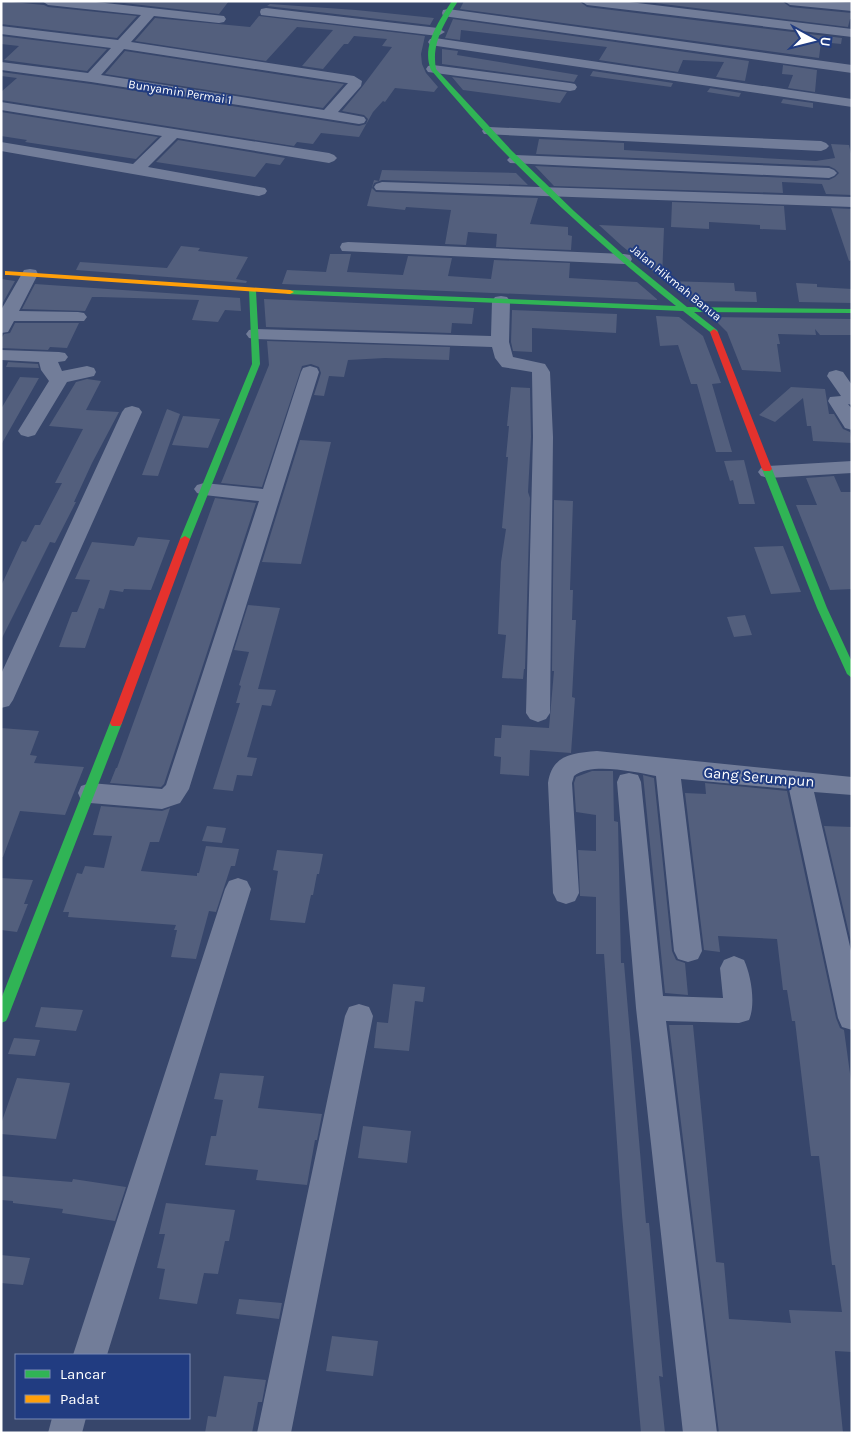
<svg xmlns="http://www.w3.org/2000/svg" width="853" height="1434" font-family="Karla,sans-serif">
  <rect width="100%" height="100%" fill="#37466b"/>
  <!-- building -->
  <path fill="#535f7d" d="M1,1l43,4 4,2 89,9 -20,22 -116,-14z
    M107,1h122l-10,13z
    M464,1h115l8,6 255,31 -1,6 -20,-2 -2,16 -359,-49z
    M639,1h143l8,6 62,6v6h-2l-2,8z
    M270,4l86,6 78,8 -4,7 -163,-19z
    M259,16l166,20 -4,18 1,10 4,9 12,14 -4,5 -39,-4 -10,14 -2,-1 -10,11 -14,25 -38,-4 -8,11 -16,-2 -3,4 -293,-46v-8l16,-14 -16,-2v-4l90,12 268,42 7,-2 2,-5 -4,-4 -22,-4 20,-24 30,-40 -10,-1 5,-7 -33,-3 -6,8h-4l-21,25 -21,-3 31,-36 -36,-3 -31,34 -131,-20 20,-23 95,9z
    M453,19l296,42 -4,20 -29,-4 8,-15 -41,-2 -5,12 -79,-12 8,-13 -146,-17 -1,10 -15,-2z
    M1,36l106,13 -20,22 -83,-11 15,-14 -18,-2z
    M442,49l16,2 -1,4 121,20 -4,7 -132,-18z
    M125,51l189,29 30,4 -21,24 -218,-34z
    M783,65l34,5 -2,22 -27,-4 5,-13 -11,-1z
    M593,71l80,12 -2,4 -81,-11z
    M452,77l115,15 -7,11 -97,-13z
    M710,88l31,5 -2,4 -32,-5z
    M783,99l30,4v5l-32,-5z
    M1,112l157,25 -22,22 -111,-17 2,-2 -26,-4z
    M539,139l85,4v7l192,11 19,-3 -4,-14 18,1 3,13v37l-26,-1 -4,-10 -40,-2 1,11 -229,-7 -19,-20 294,14 6,-3 4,-4 -4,-4 -6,-3 -293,-12z
    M178,140l107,18 -5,7 -14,-2 -11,14 -99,-15z
    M382,170l134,3 12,12 -146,-5 -8,3 -2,5 4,4 162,6 -8,26 38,3v8l4,1 -1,14 -75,-3 1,-13 -29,-2 -2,13 -21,-1 6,-34 -45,-3 -1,3 -38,-4 7,-26 5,1z
    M672,202l112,4 2,24 -26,-1v-4l-51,-3v7l-38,-2z
    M831,208l21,1v51l-3,1z
    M599,225l65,3 -2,50 -40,-32z
    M181,246l19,2 -2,3 50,6 -12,22 11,2 -1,2 -170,-13 4,-8 87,6z
    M330,254h21l-4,18 56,3 5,-19 44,2 -4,18 43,3 3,-19 76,3 -1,15 68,4 21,18 -376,-16 5,-14 39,2z
    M1,279l14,2 -14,25z
    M666,281l68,2 1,8 21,1 1,10 -66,-1z
    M796,283l21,1v3l35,2v14l-53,-1z
    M35,284l205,14 1,13 -16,-1 -7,12 -26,-2 7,-20 -99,-3h-8l-7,14 -63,-2z
    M264,299l210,9 -2,16 -20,-1 -1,10 -185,-6z
    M512,310l105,4 -1,19 -84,-5v24l-19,-1 -2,-9z
    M656,316l23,1 24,19 18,47 -9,1 20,68h-16l-19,-68h-6l-13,-39 -18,1z
    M712,317l140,2v16h-32l-5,-6 1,6 -38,-1 2,10h-3l4,28 -39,-2 -15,-38z
    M15,323h64l-12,25 -17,-1 -2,3 -47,-2v-9l3,-5 6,-1z
    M267,341l183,6 -1,13 -64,-2 -37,2 -4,17 -15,-1 -5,20 -10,-1 7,-22 -2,-6 -8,-3 -9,2 -40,121 -41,-4 48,-118z
    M8,362l30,2 1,4 -33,-1z
    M20,377l19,1 -38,67v-36z
    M87,379l14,2 -15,29 33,2 -27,51 -18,39h2l-21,41 -5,-1 -49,98v-54l21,-45 4,1 9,-17h5l22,-42h-7l28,-54 -34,-3 27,-44z
    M511,387l19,1 1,49 -3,55 2,6 -5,171h-1l-1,10 -21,-1 4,-43 -8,-1 3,-72 5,-33 -4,-1 6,-71h-2l3,-31h-2z
    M791,387l34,2 4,25h5l9,15 7,3 2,11 -39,-2 -2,-15h-4l-4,-28 -28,24 -16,-7z
    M167,409l13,5 -22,62 -16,-1z
    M183,416l37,3 -12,29 -36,-3z
    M300,440l31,2 -30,122 -39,-2z
    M744,460l11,44h-16l-6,-24 -3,1 -6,-20z
    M834,476l7,16h11v97l-22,1 -34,-85h21l-11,-27z
    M215,498l41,5 -92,281 -3,3 -51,-4 6,-15h1z
    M554,500l19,1 -3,89h3l-1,30h4l-4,77 3,1 -4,55 -41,-3 -1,26 -29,-2 1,-17 -7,-1 1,-18h6l1,-13 47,3 5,-57h-2z
    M138,537l32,3 -19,50 -27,-1 -1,3 -13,-2 -6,19 -5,-1 -14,40 -26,-1 13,-35h5l13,-32 -15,-1 17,-37 42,4z
    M783,546l18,46 -30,2 -17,-47z
    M248,605l32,3 -22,81 18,1 -5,16 -9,-1 -15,52 10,1 -5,18 -15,-1 -4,16 -20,-2 27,-86h-4l5,-17 -2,-1 10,-33 -15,-2z
    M745,615l7,20 -18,2 -7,-20z
    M1,728l38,3 -9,24 7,1 -3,7 50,4 -19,48 -45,-4 -17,46h-2z
    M592,771h21l1,50 4,1 3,141h3l22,260h3l14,154 -4,-1 6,57h-24l-19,-218 -18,-261h-8v-57l-16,-1 -2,-46 18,1v-36l-20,-3 -2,-29 2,-6z
    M643,775l11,3 18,173 4,9 9,3 3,32 -23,-2z
    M705,783l82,8 49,227 4,10 4,2 8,58v264l-17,-1v2l8,80h-124l-50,-408h24l23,237 8,1 5,56 62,4 -2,-13 53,2 -7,-47h-3l-13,-109h-8l-16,-135h-3l-5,-31h-4l-6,-51 -59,-3 2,16 -16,-2 -19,-157 21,1z
    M101,806l61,5 8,-3 -11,34h-9l-9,29 56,5v-3h2l7,-27 33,3 -4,17h-4l-15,46 -7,-1 -13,48 -25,-2 6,-27h-3l2,-5 -108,-8 1,-5h-6l14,-39 5,1 3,-8 19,2 8,-32 -19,-1z
    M207,826l19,2 -4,15 -20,-2z
    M824,826l28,1v119z
    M277,850l46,4 -4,20h-2l-4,21h-2l-6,28 -35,-3 8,-49 -5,-1z
    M1,878l32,2 -9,24h4l-11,28 -16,-2z
    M393,984l32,3 -2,15 -8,-1 -6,50 -35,-3 3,-26 11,1z
    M41,1007l42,3 -7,21 -41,-4z
    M14,1038l26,2 -5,16 -27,-2z
    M220,1073l44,3 -6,32 64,6 -5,26h-2l-8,45 -51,-5 2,-10 -53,-5 6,-29h5l7,-36 -9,-1z
    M17,1078l53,5 -14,56 -55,-5v-10z
    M363,1126l48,5 -4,32 -49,-5z
    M1,1176l71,6 1,-3 53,8 -11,34 -53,-8 1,-4 -50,-6v-2l-12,-1z
    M166,1203l69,7 -6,31h-4l-7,33 -14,-1 -7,31 -38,-5 6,-30 -8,-1 8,-34h-6z
    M1,1255l29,3 -7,27 -22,-2z
    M239,1299l43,4 -3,16 -43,-5z
    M332,1336l46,5 -5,35 -47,-5z
    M224,1376l42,4 -4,22h-4l-6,31h-47l3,-17 8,1z"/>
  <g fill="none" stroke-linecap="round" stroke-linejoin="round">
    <!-- street -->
    <path fill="#727d99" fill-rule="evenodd" d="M42,1h45l137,15 2,3 -2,3 -5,1 -65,-7 -23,26 223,34 8,5 -1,5 -23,26 26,5 2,3 -2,3 -5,1 -268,-42 -90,-12v-8l87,11 23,-25 -110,-14v-8l117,14 23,-25 -93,-10zM124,49l223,34h1l-24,27 -223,-35z
      M581,1h40l231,28v8l-265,-32z
      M784,1l68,2v8l-62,-6z
      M266,8l172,20 7,4 -7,4 -177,-21 -1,-3 1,-3z
      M448,9l404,56v8l-409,-57 -1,-3 1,-3z
      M435,38l417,61v8l-422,-62 -2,-3 2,-3z
      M433,65l137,18 5,1 2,3 -2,3 -5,1 -142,-19 -2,-3 2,-3z
      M1,102l328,51 5,2 3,3 -3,3 -5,2 -152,-25 -29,29 117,21 2,3 -2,3 -6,2 -258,-45v-9l132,22 29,-28 -161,-26z
      M489,127l332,14 5,2 3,3 -3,3 -5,2 -337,-17 -2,-3 2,-3z
      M515,155l314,13 5,2 3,3 -3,3 -5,2 -319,-15 -3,-3 3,-3z
      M382,182l470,15v10l-476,-17 -2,-3 2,-3z
      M348,242l276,12 6,1 2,4 -2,4 -6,1 -282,-13 -2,-4 2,-4z
      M30,269l6,1 2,4 -19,37 59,1 6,1 3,4 -3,4h-70l-6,11 -7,1v-23l23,-40z
      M501,296l6,1 3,4 -1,41 4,15 32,7 5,8 3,65 -3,276 -4,6 -8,3 -8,-3 -4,-6 7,-276 -1,-65 -30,-5 -7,-9 -3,-11 -237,-8 -6,-1 -3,-4 3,-4 6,-1 236,7 1,-35 3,-4z
      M1,350l58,2 6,1 3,4 -3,4 -7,1 4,9 25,-5 7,2 2,4 -2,4 -27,6 -32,53 -7,2 -7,-2 -3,-4 31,-50 -8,-11 -2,-8 -38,-2z
      M310,366l7,2 2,4 -130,417 -9,14 -18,6 -72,-6 -9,-3 -3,-7 3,-7 9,-3 72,6 4,-4 93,-284 -55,-6 -7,-2 -3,-4 3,-4 7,-2 59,6 38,-117 2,-4z
      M836,370l7,2 9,13v20l-4,-1 4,5v21l-7,-2 -17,-27 2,-4 11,-1 -14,-20 2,-4z
      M132,406l7,2 3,4 -129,288 -4,6 -8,2v-34l121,-262 3,-4z
      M852,461v12l-84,5 -7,-2 -3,-4 3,-4 7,-2z
      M597,751l255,26v18l-38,-3 38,163v75l-10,-3 -4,-9 -49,-229 -108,-10 21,172 -4,8 -10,3 -10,-3 -4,-8 -18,-175c-22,-4 -64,-14 -82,0l-2,7 7,110 -4,8 -9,3 -9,-3 -4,-8 -5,-110c4,-28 24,-30 49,-32z
      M629,773l9,2 3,7 22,214 60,2 -3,-30 4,-8 10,-4 10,4c7,15 12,44 5,60l-10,3 -73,-2 51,412h-34l-47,-425 -19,-226 3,-7z
      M238,878l9,3 4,8 -144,466h-34l152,-466 4,-8z
      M359,1004l10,3 4,9 -82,417h-34l88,-417 4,-9z
      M52,1418h34l-4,15h-34z"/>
    <!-- fast -->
    <path fill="#30b455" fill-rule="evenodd" d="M452,1h6c-13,21 -27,42 -22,68l76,82 62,60 54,48 59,48 165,2v4l-158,-1 23,18 1,2 -4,3 -31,-24 -396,-17 -1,-2 4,-2 386,16c-59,-47 -115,-97 -168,-150 -27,-27 -52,-57 -77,-86 -10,-24 8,-49 21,-69z
      M249,289l7,2 4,73 -70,175 -5,3 -5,-3 72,-175z
      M767,466l5,3 55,139 25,54v16l-5,-4 -30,-66 -55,-139z
      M116,719l6,4 -114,294 -2,4 -5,2v-24l109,-276z"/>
    <!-- slow -->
    <path fill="#ff9f0a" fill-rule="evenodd" d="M5,271l285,19 4,2 -4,2 -282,-19h-3z"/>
    <!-- jam -->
    <path fill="#e5322d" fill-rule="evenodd" d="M714,329l4,3 54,137 -2,2h-6l-2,-2 -52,-137z
      M185,536l5,3 -68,184 -2,3h-8l-2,-3 70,-184z"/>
  </g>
  <g text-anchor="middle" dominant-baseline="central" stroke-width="4" stroke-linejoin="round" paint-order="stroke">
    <!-- far-street labels -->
    <g font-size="12" fill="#fff" stroke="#213c81">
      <text transform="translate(180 92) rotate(9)">Bunyamin Permai 1</text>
      <text transform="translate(676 283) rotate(39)">Jalan Hikmah Banua</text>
    </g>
    <!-- street labels -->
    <g font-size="15" fill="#fff" stroke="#213c81">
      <text transform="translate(759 777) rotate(5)">Gang Serumpun</text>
    </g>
  </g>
  <!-- border -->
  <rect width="853" height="1434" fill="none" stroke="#ffffff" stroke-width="5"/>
  <!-- legend -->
  <rect x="15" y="1354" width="175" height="65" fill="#213c81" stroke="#7a8ab3"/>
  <rect x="25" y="1370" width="25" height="8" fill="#30b455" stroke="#7a8ab3"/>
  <text x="60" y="1379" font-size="15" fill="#ffffff">Lancar</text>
  <rect x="25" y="1395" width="25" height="8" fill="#ff9f0a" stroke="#7a8ab3"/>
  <text x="60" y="1404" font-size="15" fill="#ffffff">Padat</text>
  <!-- north arrow -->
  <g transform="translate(813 40) rotate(97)" stroke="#213c81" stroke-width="4" paint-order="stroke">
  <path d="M0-4L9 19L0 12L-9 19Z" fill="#ffffff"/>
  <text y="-8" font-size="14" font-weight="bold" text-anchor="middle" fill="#ffffff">U</text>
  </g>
</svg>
